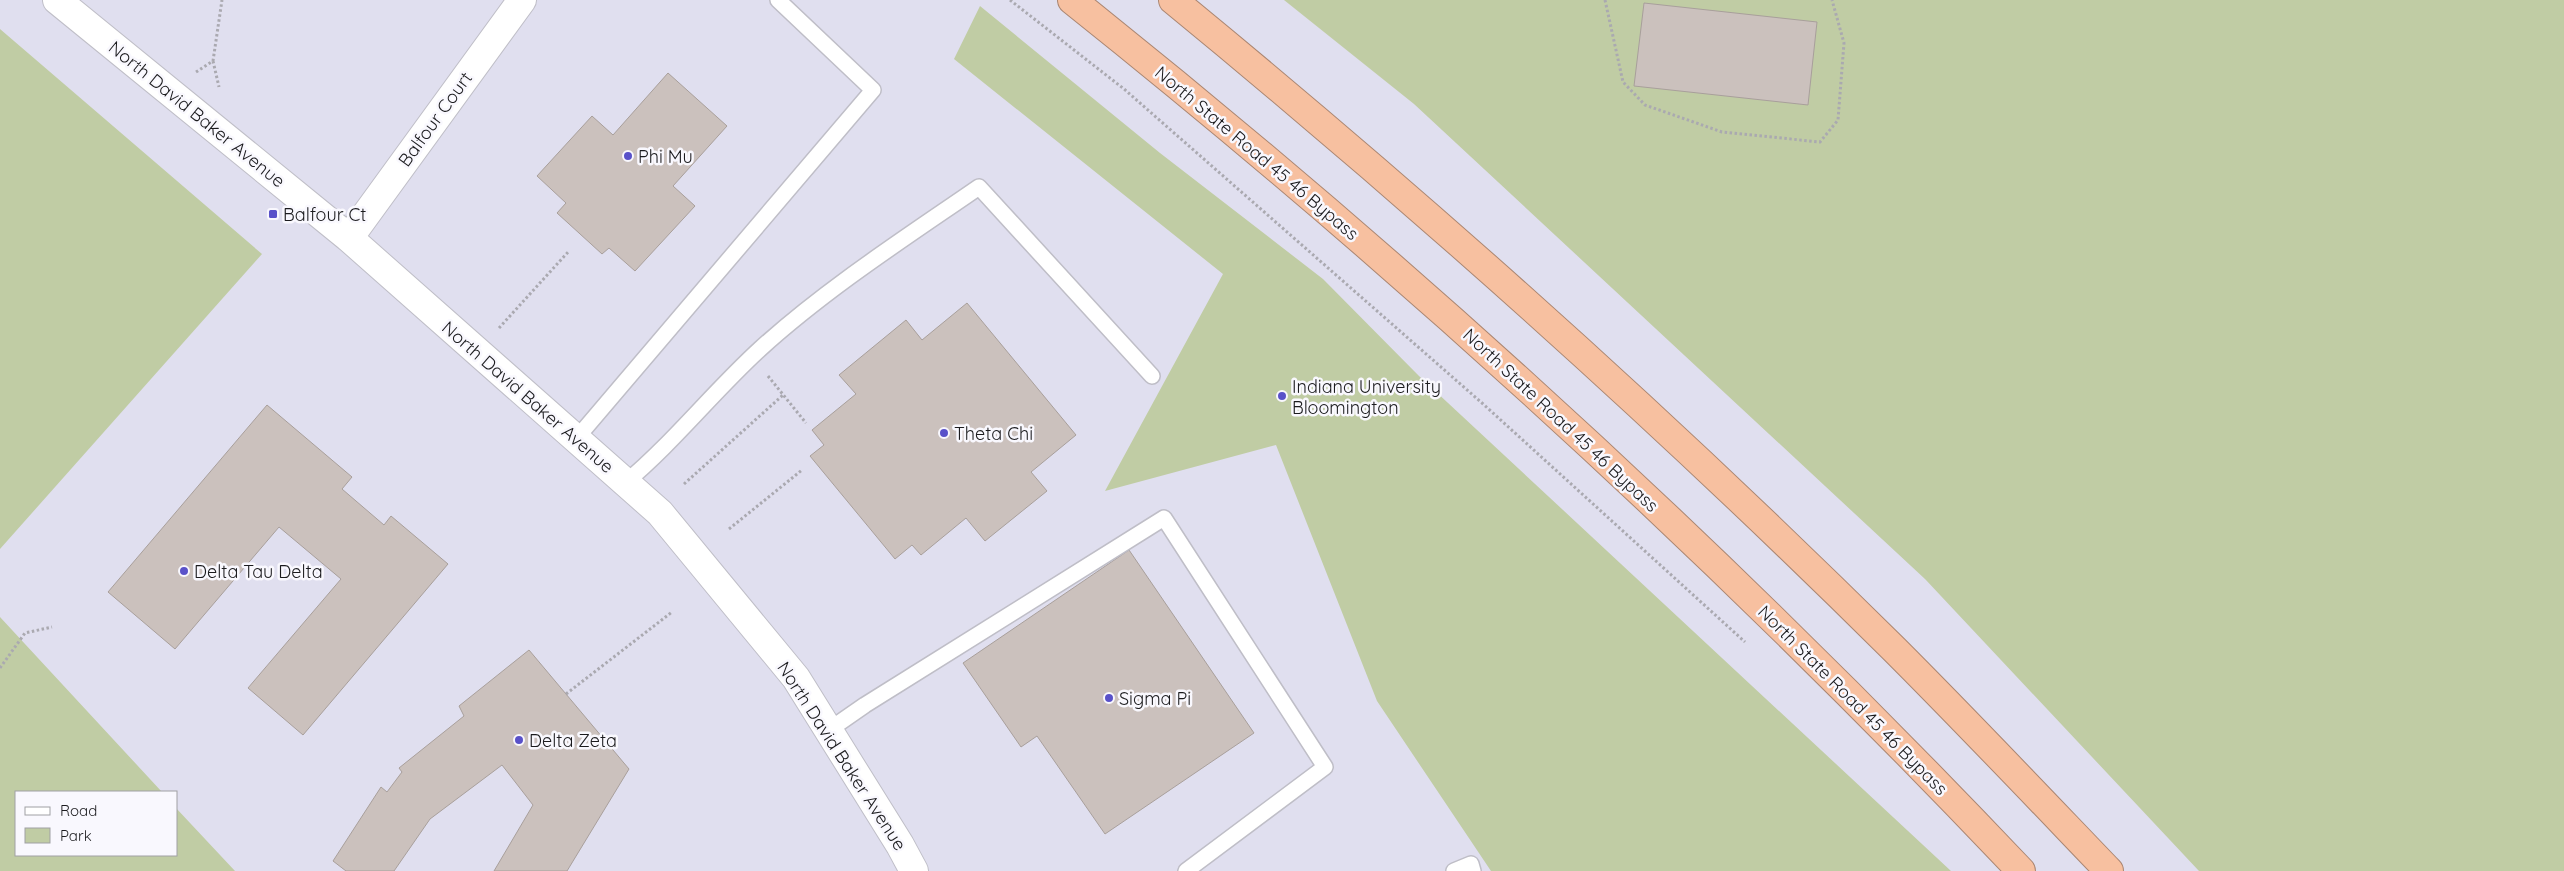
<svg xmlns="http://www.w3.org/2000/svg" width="2564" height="871" font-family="Quicksand,sans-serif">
  <rect width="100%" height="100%" fill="#ebeaf3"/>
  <!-- built -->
  <path fill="#e0dfef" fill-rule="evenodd" d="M0,0h2564v871h-2564zM16,792h160v63h-160z"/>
  <!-- green -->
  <path fill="#c0cca4" d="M1284,0h1280v871h-365l-274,-292 -511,-475z
    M980,6l180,147 163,126 96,97 532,495h-460l-114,-170 -101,-256 -171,46 118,-217 -269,-215z
    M0,29l262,225 -262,295z
    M0,617l162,175h-146v63h160v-47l59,63h-235z"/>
  <!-- building -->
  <path fill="#cbc1bd" stroke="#a89f9b" d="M1644,3l173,19 -9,83 -174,-19z
    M668,73l59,53 -54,60 22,20 -60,65 -26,-23 -7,6 -45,-41 9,-10 -29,-27 55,-60 21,19z
    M967,303l109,132 -45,37 16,19 -62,50 -19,-23 -45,37 -9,-10 -17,14 -85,-103 14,-11 -12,-15 44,-36 -17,-19 67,-55 16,20z
    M267,405l85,72 -10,12 42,36 7,-9 57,48 -145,171 -55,-47 93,-109 -62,-52 -104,122 -67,-57z
    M1129,550l125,183 -149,101 -68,-98 -16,11 -58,-84z
    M529,650l100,119 -62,102h-73l39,-66 -31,-40 -72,54 -36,52h-48l-13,-10 48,-74 6,5 15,-20 -3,-4 65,-52 -5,-10z"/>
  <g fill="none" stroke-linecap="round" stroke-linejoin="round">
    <defs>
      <path id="lane" d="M576,439l297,-349 -95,-90
        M625,483c49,-41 88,-91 135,-134 66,-60 145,-111 219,-162l173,189
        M829,730l36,-25 299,-187 161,249 -139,104
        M1454,871l17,-7 2,7"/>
      <path id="street" d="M57,0l292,238 311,275 136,165 104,167 14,26
        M349,238l173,-238"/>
      <path id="highway" d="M1072,0c336,268 654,560 949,871
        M1173,0c250,205 491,421 721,649 73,73 144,148 215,222"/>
    </defs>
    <!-- lane casing -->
    <use href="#lane" stroke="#bfbec7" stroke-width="18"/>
    <!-- street casing -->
    <use href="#street" stroke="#bfbec7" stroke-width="30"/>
    <!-- highway casing -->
    <use href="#highway" stroke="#aa8672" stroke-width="30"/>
    <!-- path -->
    <path stroke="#aaa9b0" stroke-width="3" stroke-dasharray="2.5 2.5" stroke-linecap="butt" d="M1010,0l114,89 358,314 263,239
      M1605,0l18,82 22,23 77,27 98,10 18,-22 6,-77 -12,-43
      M213,61l6,26
      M196,72l17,-11 9,-61
      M499,328l70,-77
      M768,376l38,47
      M684,484l99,-89
      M729,529l73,-59
      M0,668l25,-35 27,-6
      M566,694l106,-82"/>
    <!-- lane -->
    <use href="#lane" stroke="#fff" stroke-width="15"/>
    <!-- street -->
    <use href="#street" stroke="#fff" stroke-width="28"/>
    <!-- highway -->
    <use href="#highway" stroke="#f7c0a0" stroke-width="28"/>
  </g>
  <!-- markers -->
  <g fill="#5951c9" stroke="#f9f8fe" stroke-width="2">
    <circle cx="628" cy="156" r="5"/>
    <rect x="268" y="209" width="10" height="10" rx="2.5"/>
    <circle cx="1282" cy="396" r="5"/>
    <circle cx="944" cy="433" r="5"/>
    <circle cx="184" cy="571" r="5"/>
    <circle cx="1109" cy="698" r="5"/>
    <circle cx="519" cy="740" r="5"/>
  </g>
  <g text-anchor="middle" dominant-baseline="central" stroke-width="5" stroke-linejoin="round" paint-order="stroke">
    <!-- street labels -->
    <g font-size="18" fill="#1b1b1e" stroke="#f9f8fe">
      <text transform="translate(197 114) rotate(39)">North David Baker Avenue</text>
      <text transform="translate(435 119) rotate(-54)">Balfour Court</text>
      <text transform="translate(1257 153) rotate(40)">North State Road 45 46 Bypass</text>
      <text transform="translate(528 397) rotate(41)">North David Baker Avenue</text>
      <text transform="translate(1561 420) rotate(43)">North State Road 45 46 Bypass</text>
      <text transform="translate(1853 700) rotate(45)">North State Road 45 46 Bypass</text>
      <text transform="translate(842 756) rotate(57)">North David Baker Avenue</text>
    </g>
    <!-- poi labels -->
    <g font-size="18" fill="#1b1b1e" stroke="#f9f8fe" text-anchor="start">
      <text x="638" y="156">Phi Mu</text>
      <text x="283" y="214">Balfour Ct</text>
      <text x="1292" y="386">Indiana University<tspan x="1292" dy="21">Bloomington</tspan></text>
      <text x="954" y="433">Theta Chi</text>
      <text x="194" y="571">Delta Tau Delta</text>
      <text x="1119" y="698">Sigma Pi</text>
      <text x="529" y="740">Delta Zeta</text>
    </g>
  </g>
  <!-- legend -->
  <rect x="15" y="791" width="162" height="65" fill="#f9f8fe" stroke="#a0a0a4"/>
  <rect x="25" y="807" width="25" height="8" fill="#ffffff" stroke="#a0a0a4"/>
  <text x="60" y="816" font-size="15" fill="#1b1b1e">Road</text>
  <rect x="25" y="828" width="25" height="15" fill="#c0cca4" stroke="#a0a0a4"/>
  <text x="60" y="841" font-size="15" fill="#1b1b1e">Park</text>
</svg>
